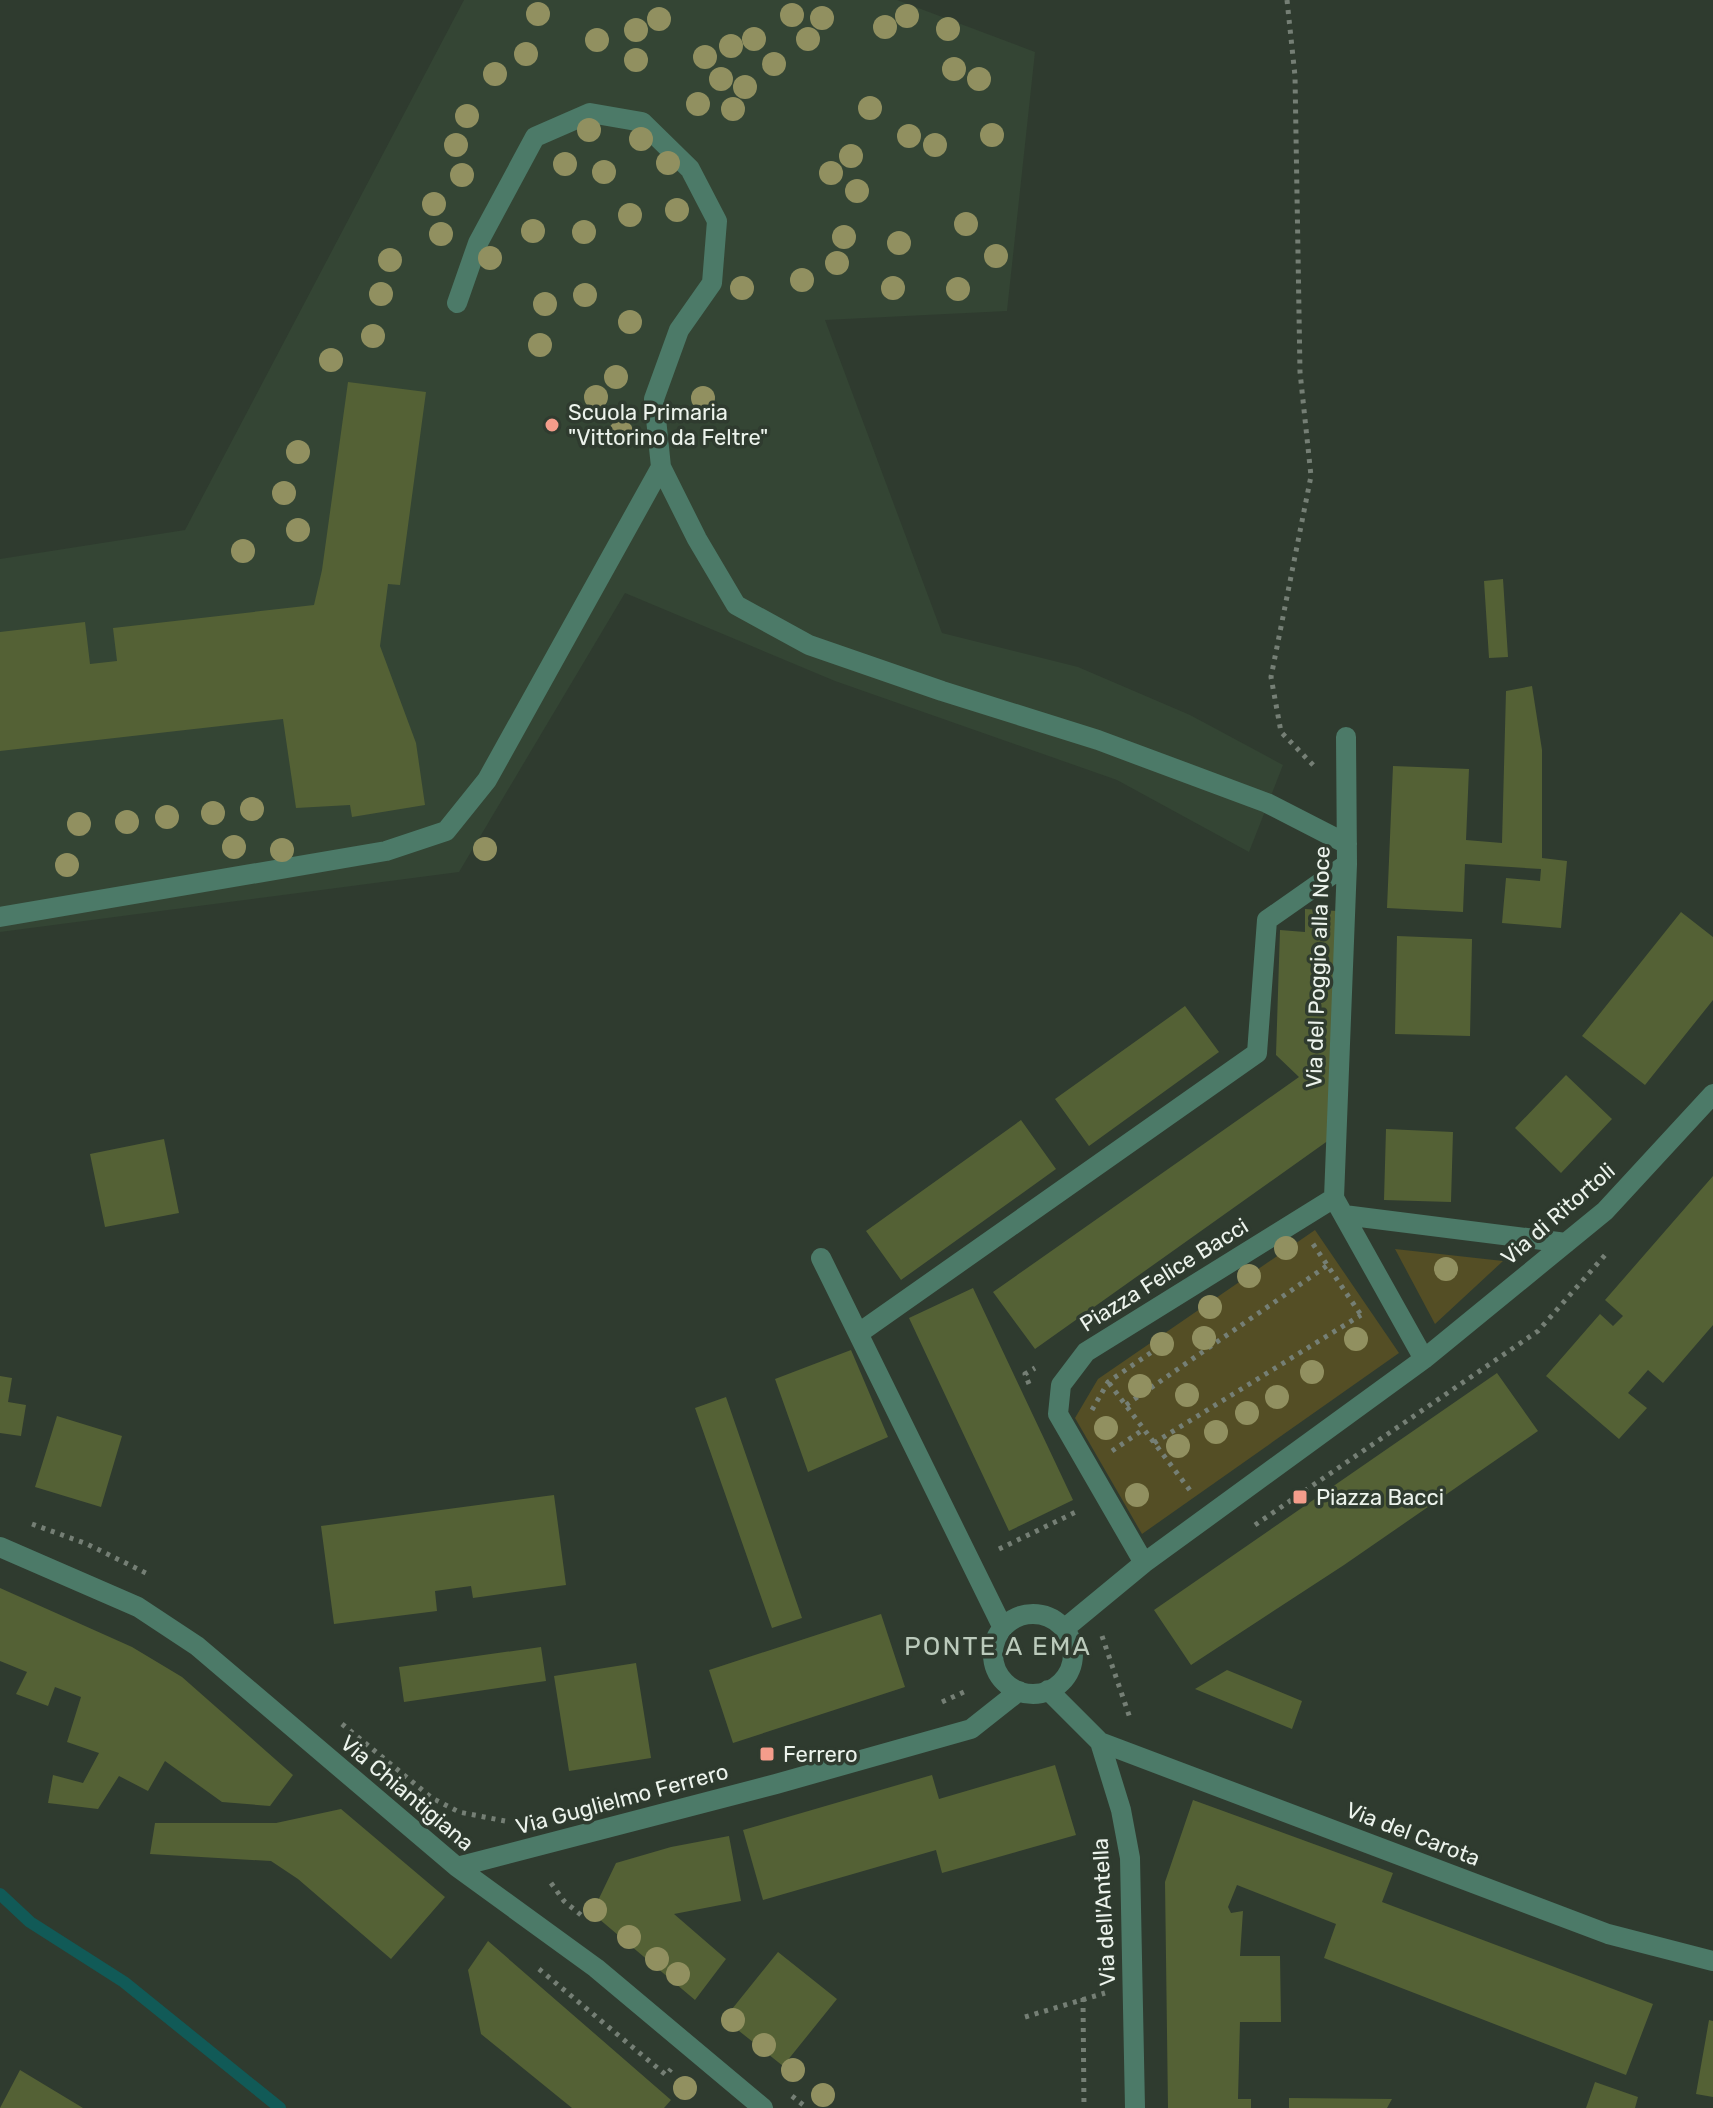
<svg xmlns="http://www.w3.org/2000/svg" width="1713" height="2108" font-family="Rubik,sans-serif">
  <rect width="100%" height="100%" fill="#2f3b2f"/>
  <!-- built -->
  <path fill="#344534" d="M464,0h433l138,52 -28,259 -182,9 117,313 136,34 112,48 93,50 -34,87 -132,-72 -282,-99 -210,-88 -166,279 -459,60v-373l185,-29z"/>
  <!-- green -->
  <path fill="#544e25" d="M1315,1230l84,123 -257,181 -67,-116 23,-39z
    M1395,1249l108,12 -68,63z"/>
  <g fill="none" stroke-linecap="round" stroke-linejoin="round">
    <!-- stream -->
    <path stroke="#115a57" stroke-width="12" d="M0,1894l30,28 94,60 156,126"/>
  </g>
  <!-- building -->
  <path fill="#546135" d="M348,382l78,10 -26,193 -12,-1 -8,62 36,97 9,62 -73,12 -2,-12 -54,3 -13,-89 -283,32v-119l85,-10 5,42 27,-3 -4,-33 201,-23 8,-35z
    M1503,579l5,78 -19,1 -5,-77z
    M1532,686l10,64v108l25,3 -6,67 -59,-5 4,-45 34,3 1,-12 -76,-5 -2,48 -76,-4 6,-142 76,3 -3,71 36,3 4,-152z
    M1305,909l32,2 -8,229 -294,209 -42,-57 306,-215 -23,-22 4,-125 25,2z
    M1681,912l32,25v63l-68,85 -63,-49z
    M1397,936l75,3 -2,97 -75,-2z
    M1185,1006l34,46 -130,94 -34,-47z
    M1566,1075l46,44 -51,54 -46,-45z
    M1021,1120l35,49 -155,111 -35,-49z
    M1386,1129l67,3 -2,70 -67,-2z
    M164,1139l15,74 -74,14 -15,-73z
    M1713,1176v149l-50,58 -15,-13 -20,23 19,15 -28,31 -73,-63 54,-62 13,12 10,-10 -18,-16z
    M973,1288l100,212 -64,31 -100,-213z
    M851,1350l37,87 -80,35 -33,-93z
    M1497,1373l41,58 -194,134 -153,100 -37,-55z
    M0,1376l12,2 -4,24 18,3 -5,31 -21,-3z
    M726,1397l76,221 -30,10 -77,-220z
    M57,1416l65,20 -21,71 -66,-20z
    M554,1495l12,90 -93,13 -2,-12 -36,5 2,20 -103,13 -13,-98z
    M0,1588l132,59 50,30 111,98 -23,31 -48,-4 -57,-41 -17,30 -29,-15 -21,33 -50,-6 5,-28 30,8 16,-30 -32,-11 14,-45 -26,-10 -7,19 -32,-12 11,-22 -27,-11z
    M881,1614l24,73 -172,56 -24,-73z
    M541,1647l5,34 -142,21 -5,-35z
    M636,1663l15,95 -82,13 -15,-95z
    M1227,1670l75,31 -10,28 -97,-40z
    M1055,1765l21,70 -134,38 -6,-23 -173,50 -20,-70 189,-55 7,24z
    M1193,1800l200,73 -11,29 271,102 -27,71 -302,-117 12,-34 -99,-39 -9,22 3,6 12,-2 -3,45h40l1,66h-41l-2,77h13v9h-83l-3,-226z
    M341,1809l104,88 -54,62 -93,-80 -27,-18 -121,-7 5,-31h121z
    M729,1836l12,65 -67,13 52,45 -31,41 -103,-87 24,-50 55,-16z
    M488,1941l183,159 -7,8h-92l-91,-74 -13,-64z
    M778,1952l59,47 -54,67 -59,-47z
    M1709,2020l4,1v76l-17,-3z
    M20,2070l63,38h-83z
    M1595,2082l43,15 -3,11h-49z
    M1289,2098l103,1 -5,9h-98z"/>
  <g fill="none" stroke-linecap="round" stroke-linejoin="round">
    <!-- path -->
    <path stroke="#757f75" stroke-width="5" stroke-dasharray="4 6" stroke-linecap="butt" d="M1287,0l8,76 5,296 11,104 -40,201 10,55 34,35
      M1313,1244l48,71
      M1109,1383l83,110
      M1029,1384l-4,-10 10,-6
      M1126,1405l202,-140
      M1092,1410l16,-28 54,-37
      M1154,1443l207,-128
      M1112,1451l32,-22
      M32,1524l55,20 61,30
      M1255,1525l283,-194 68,-77
      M999,1549l81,-39
      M1102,1636l29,85
      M942,1702l24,-11
      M342,1724l90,74 27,14 46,9
      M551,1883l13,18 17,14
      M539,1969l127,106 5,-6
      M1083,1998l1,110
      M1025,2017l80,-24
      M792,2096l15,12"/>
    <!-- minor -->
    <path stroke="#4c7a68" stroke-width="20" d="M457,303l21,-60 57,-106 55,-24 52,9 48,47 27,52 -5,62 -33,47 -25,69 7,68 36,72 39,66 73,40 133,46 156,49 169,63 80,41
      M0,917l386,-66 60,-20 41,-51 174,-313
      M1334,1198l13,-334 -1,-127
      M1344,1215l222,28
      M821,1258l182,370
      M859,1333l398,-280 10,-133 80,-56
      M0,1547l138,60 59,39 260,221 139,101 167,140
      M1144,1563l-86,-149 3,-29 25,-33 248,-154 90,161
      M993 1654a40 40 0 1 1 80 0a40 40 0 1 1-80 0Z
      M1064,1629l80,-66 280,-204 181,-148 108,-117
      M1048,1690l52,52 21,68 9,48 5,250
      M1100,1742l508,192 105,27
      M457,1867l319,-83 195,-55 48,-38"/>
  </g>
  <!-- trees -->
  <g fill="#919060">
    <circle cx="538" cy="14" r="12"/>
    <circle cx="792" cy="15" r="12"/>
    <circle cx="907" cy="16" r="12"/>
    <circle cx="822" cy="18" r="12"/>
    <circle cx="659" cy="19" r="12"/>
    <circle cx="885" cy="27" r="12"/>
    <circle cx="948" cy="29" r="12"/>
    <circle cx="636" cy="30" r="12"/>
    <circle cx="754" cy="39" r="12"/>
    <circle cx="808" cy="39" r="12"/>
    <circle cx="597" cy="40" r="12"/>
    <circle cx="731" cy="46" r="12"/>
    <circle cx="526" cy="54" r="12"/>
    <circle cx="705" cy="57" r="12"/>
    <circle cx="636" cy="60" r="12"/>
    <circle cx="774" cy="64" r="12"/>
    <circle cx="954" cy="69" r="12"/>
    <circle cx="495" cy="74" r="12"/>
    <circle cx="721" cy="79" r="12"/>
    <circle cx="979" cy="79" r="12"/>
    <circle cx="745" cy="87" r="12"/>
    <circle cx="698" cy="104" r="12"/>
    <circle cx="870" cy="108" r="12"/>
    <circle cx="733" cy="109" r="12"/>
    <circle cx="467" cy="116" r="12"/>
    <circle cx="589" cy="130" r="12"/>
    <circle cx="992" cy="135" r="12"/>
    <circle cx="909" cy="136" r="12"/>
    <circle cx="641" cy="139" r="12"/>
    <circle cx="456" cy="145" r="12"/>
    <circle cx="935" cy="145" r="12"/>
    <circle cx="851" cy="156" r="12"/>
    <circle cx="668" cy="163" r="12"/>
    <circle cx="565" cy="164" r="12"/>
    <circle cx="604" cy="172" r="12"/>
    <circle cx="831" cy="173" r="12"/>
    <circle cx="462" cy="175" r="12"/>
    <circle cx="857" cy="191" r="12"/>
    <circle cx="434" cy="204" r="12"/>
    <circle cx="677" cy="210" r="12"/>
    <circle cx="630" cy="215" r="12"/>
    <circle cx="966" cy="224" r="12"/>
    <circle cx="533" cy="231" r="12"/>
    <circle cx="584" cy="232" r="12"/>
    <circle cx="441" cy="234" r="12"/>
    <circle cx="844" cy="237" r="12"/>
    <circle cx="899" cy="243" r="12"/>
    <circle cx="996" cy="256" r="12"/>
    <circle cx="490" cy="258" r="12"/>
    <circle cx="390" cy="260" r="12"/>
    <circle cx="837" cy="263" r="12"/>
    <circle cx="802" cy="280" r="12"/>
    <circle cx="742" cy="288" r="12"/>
    <circle cx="893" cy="288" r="12"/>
    <circle cx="958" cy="289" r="12"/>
    <circle cx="381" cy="294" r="12"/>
    <circle cx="585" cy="295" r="12"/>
    <circle cx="545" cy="304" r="12"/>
    <circle cx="630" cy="322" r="12"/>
    <circle cx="373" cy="336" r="12"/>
    <circle cx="540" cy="345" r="12"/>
    <circle cx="331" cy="360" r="12"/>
    <circle cx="616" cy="377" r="12"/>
    <circle cx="596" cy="397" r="12"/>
    <circle cx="703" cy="398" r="12"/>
    <circle cx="621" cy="432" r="12"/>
    <circle cx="298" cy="452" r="12"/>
    <circle cx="284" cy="493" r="12"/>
    <circle cx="298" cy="530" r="12"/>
    <circle cx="243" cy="551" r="12"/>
    <circle cx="252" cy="809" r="12"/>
    <circle cx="213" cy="813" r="12"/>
    <circle cx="167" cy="817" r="12"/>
    <circle cx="127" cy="822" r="12"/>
    <circle cx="79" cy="824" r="12"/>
    <circle cx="234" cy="847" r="12"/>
    <circle cx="485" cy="849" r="12"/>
    <circle cx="282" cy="850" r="12"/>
    <circle cx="67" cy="865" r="12"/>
    <circle cx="1286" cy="1248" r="12"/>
    <circle cx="1446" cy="1269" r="12"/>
    <circle cx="1249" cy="1276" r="12"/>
    <circle cx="1210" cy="1307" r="12"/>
    <circle cx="1204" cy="1338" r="12"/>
    <circle cx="1356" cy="1339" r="12"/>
    <circle cx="1162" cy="1344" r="12"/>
    <circle cx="1312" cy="1372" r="12"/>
    <circle cx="1140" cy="1386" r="12"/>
    <circle cx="1187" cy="1395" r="12"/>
    <circle cx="1277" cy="1397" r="12"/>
    <circle cx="1247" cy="1413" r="12"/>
    <circle cx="1106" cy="1428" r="12"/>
    <circle cx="1216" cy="1432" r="12"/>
    <circle cx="1178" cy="1446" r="12"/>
    <circle cx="1137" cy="1495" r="12"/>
    <circle cx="595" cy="1910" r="12"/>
    <circle cx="629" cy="1937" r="12"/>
    <circle cx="657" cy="1959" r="12"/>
    <circle cx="678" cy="1974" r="12"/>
    <circle cx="733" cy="2020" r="12"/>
    <circle cx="764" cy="2045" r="12"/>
    <circle cx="793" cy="2070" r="12"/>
    <circle cx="685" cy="2088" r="12"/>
    <circle cx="823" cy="2095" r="12"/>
  </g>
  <!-- markers -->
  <g fill="#f49d8b" stroke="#2f3b2f" stroke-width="3">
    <circle cx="552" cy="425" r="8"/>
    <rect x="1292" y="1489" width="16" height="16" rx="4"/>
    <rect x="759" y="1746" width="16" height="16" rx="4"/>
  </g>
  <g text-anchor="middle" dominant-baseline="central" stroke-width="7" stroke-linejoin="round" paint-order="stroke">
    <!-- poi labels -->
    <g font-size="22" fill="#ecf3ec" stroke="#2f3b2f" text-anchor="start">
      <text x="568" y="412">Scuola Primaria<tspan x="568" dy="25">"Vittorino da Feltre"</tspan></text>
      <text x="1316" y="1497">Piazza Bacci</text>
      <text x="783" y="1754">Ferrero</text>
    </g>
    <!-- street labels -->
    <g font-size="22" fill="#ecf3ec" stroke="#2f3b2f">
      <text transform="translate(1318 967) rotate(-88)">Via del Poggio alla Noce</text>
      <text transform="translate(1558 1214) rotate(-41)">Via di Ritortoli</text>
      <text transform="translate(1164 1275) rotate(-32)">Piazza Felice Bacci</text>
      <text transform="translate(407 1793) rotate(40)">Via Chiantigiana</text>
      <text transform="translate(622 1799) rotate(-15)">Via Guglielmo Ferrero</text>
      <text transform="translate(1413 1834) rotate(21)">Via del Carota</text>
      <text transform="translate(1104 1912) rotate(-93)">Via dell'Antella</text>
    </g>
    <!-- quarter labels -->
    <g font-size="26" letter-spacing="2" fill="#bbcabb" stroke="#2f3b2f">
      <text x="998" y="1646">PONTE A EMA</text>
    </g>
  </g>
</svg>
